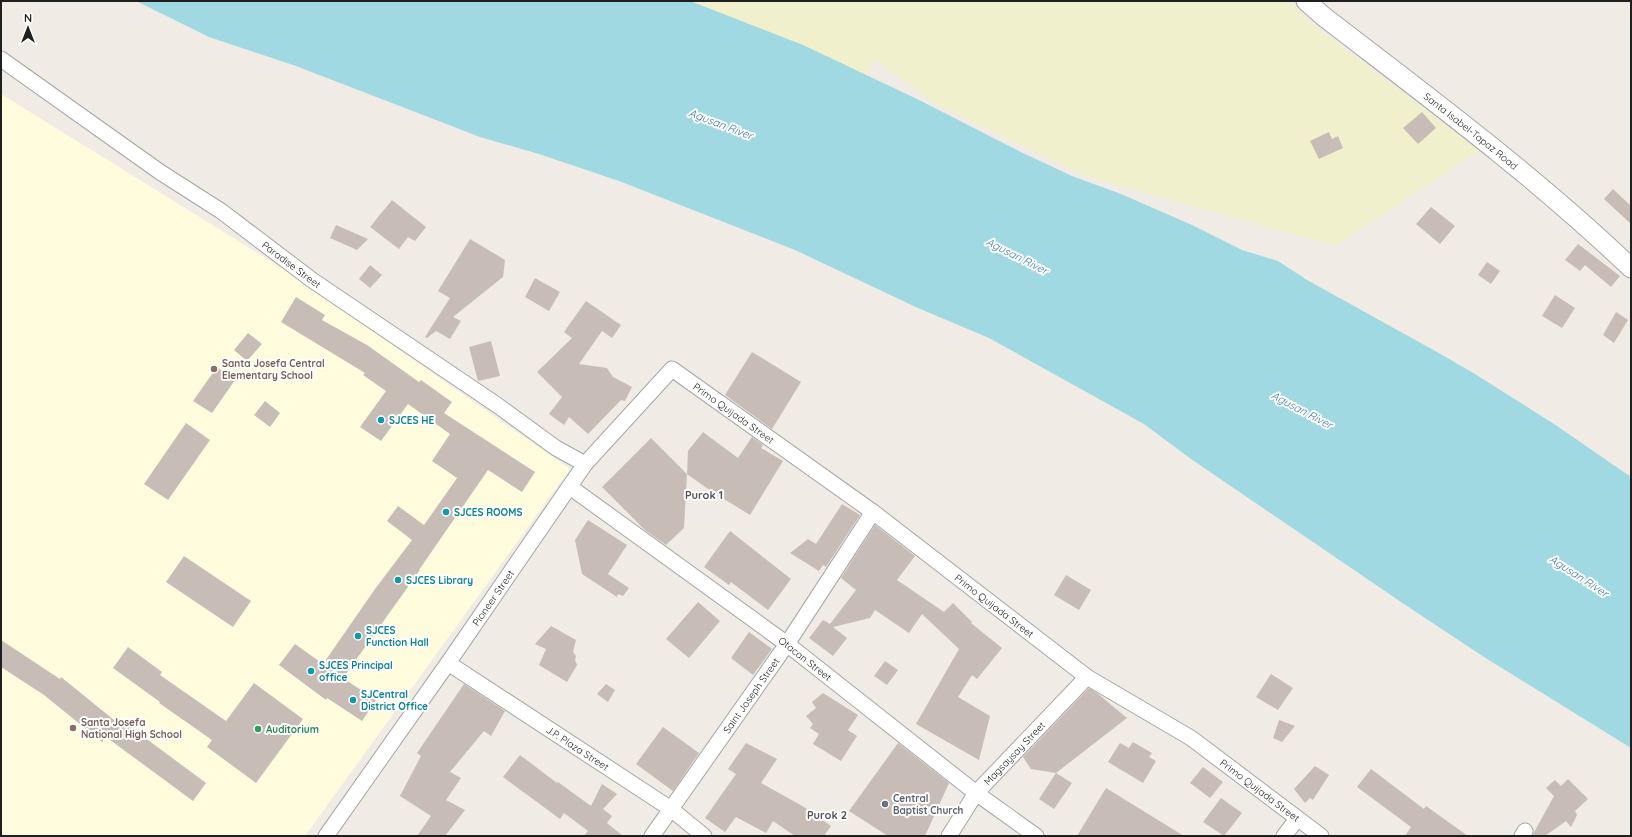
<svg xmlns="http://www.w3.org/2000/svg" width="1632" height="837" font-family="Quicksand,sans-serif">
  <rect width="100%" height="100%" fill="#f0ebe4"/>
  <!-- education -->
  <path fill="#fffcde" d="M1,94l281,174 288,201 -265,367h-304z"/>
  <!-- farmland -->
  <path fill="#f1f0cd" d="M690,1h601l18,21 171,128 -145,96 -249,-70 -147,-70 -65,-47 -7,16 -64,-30z"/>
  <!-- water -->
  <path fill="#a0d9e2" d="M136,1h554l113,44 114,54 106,54 49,23 49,18 71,31 50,25 36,11 29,19 130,72 38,22 79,50 77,53v271l-147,-91 -80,-53 -213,-145 -47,-35 -155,-86 -71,-30 -123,-58 -176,-69 -80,-27 -59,-17 -184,-71 -87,-29z"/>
  <!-- building -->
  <path fill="#c8bcb7" d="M1422,112l14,16 -18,16 -15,-16z
    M1329,132l3,7 6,-3 5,12 -24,11 -9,-18z
    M1613,189l18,17v18l-27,-25z
    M392,200l34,27 -11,14 -7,-4 -9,12 -29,-22z
    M1431,207l24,19 -15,18 -24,-20z
    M336,225l32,14 -11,11 -27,-12z
    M470,239l35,21 -2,17 -50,40 8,4 -11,18 -14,-8 -9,7 -2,-1 25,-39 -12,-7z
    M1578,244l42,32 -9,11 -26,-22 -5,6 -15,-11z
    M1487,262l13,9 -9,13 -13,-9z
    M370,265l12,10 -12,13 -11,-9z
    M535,278l25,14 -11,19 -24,-14z
    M1555,295l20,13 -13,20 -20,-12z
    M296,297l29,18 -3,5 45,25 52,37 2,-2 31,22 -8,11 91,59 -13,20 -34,-22 -69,100h1l-77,108 33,22 -14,21 -35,-23 -1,2 -47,-35 16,-21 28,20 52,-75 37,-49 -25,-19 11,-15 26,19 33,-47 -25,-17 18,-27 -42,-30 -27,37 -21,-14 26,-36 -23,-16 2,-2 -84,-51z
    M586,301l35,24 -9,13 -10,-7 -23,33 28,4 6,9 19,10 -7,14 -4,-1 -33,34 -19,-17 -5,8 -15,-11 13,-17 -25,-25 35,-34 -8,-6z
    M1616,312l12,8 -14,23 -11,-8z
    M248,333l14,11 -15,17 -13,-11z
    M491,341l9,35 -22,5 -9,-34z
    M752,352l49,30 -29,47 -47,-34z
    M217,367l18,13 -23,33 -19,-12z
    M265,401l15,12 -10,14 -16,-12z
    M186,423l24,17 -42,60 -24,-16z
    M703,432l35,26 14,-21 11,8 -2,3 22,13 -33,54 -39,-24 -24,-17 1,-23z
    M651,438l36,36 -3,54 -18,17 -21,-15 -43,-43z
    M842,504l18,11 -34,52 -3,-2 -4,6 -29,-18 18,-14 8,5z
    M588,520l39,25 -19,29 21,14 -6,8 -5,-2 -1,3 -35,-23 -7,-34z
    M875,525l40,31 -18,24 47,32 9,-9 19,19 -1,1 31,25 -25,31 -5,-4 -14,22 32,19 -11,44 -63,-36 43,-75 -37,-35 -13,19 -34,-23 -5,8 -37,9 14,11 -14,18 -24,-18 14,-18 7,4 26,-34 -15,-12z
    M730,531l61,48 -23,31 -37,-28 -2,3 -25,-18z
    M184,556l67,45 -18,26 -67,-45z
    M1066,575l25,15 -12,20 -25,-15z
    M698,602l22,19 -31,37 -23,-19z
    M551,626l25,14 -3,12 3,4 -1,4 2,5 -10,17 -28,-17 7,-16 -11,-5z
    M749,632l23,17 -19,26 -22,-17z
    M1,640l59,39 1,-2 58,47 2,-4 85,63 -13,18 -87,-64 -4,5 -58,-47 -43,-28z
    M128,647l34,25 -2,3 66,46 28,-38 49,36 -47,64 -49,-36 5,-7 -53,-37 1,-1 -47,-34z
    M885,661l13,9 -11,15 -13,-9z
    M1271,674l22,14 -15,22 -22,-13z
    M464,684l41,27 -14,25 -7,-5 -34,41 11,6 -15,22 19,10 -20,26h-28l14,-20 -31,-20 21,-40 -4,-3z
    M606,684l9,6 -7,12 -11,-8z
    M1089,688l8,5 30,25 -71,55 -25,-4 -8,-12z
    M823,693l35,22 -10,15 9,6 -16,25 -28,-17 6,-10 -9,-6 3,-4 -7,-8 10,-8 -4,-6z
    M1279,720l16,6 -13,16 -9,-4z
    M663,727l36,26 -26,38 -37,-27z
    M1133,742l19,11 -3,4 7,4 -13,22 -35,-21 12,-19 9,5z
    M746,743l31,16 -16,24 43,24 27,19 -7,10h-29l-22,-15 -7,12 -30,-16 -11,15 -20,-14 31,-44 -8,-5z
    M898,743l51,40 -24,53h-37l-39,-25z
    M520,755l37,28 1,-1 33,24 11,-22 15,10 -14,15 9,7 -5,7 16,13h-39l4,-5 -24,-18 -4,6 -57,-42z
    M1315,766l14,9 -16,25 -3,-2 -5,5 -11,-14z
    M1203,767l20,15 -13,16 -20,-15z
    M1371,769l53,40 2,-3 42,30h-63l6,-9 -54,-40z
    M1056,773l16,10 -18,26 -15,-10z
    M1568,779l20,20 -13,12 2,4 -6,12 -5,-6 -21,15h-13l22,-40 -8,-8 9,-8 6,6z
    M1106,788l78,48h-107z
    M1221,798l21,15 -18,23 -21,-14z"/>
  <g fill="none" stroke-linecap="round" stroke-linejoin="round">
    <defs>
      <g id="minor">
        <path id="s1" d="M1,59l159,113 61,39 91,69 185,125 59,43 29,16"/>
        <path id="s2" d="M570,487l217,157 189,149 60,43"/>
        <path id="s3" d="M448,663l223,146 33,27"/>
        <path id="s4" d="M326,836l122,-173 137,-199 87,-95 201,143 214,165 104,61 130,98"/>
        <path id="s5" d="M652,836l135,-192 86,-132"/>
        <path id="s6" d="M949,836l27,-43 111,-116"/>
        <path d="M1284,836l13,-17"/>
        <path d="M1522,836l3,-5"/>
      </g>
      <g id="tertiary">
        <path id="s7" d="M1306,1l17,15c105,81 212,160 308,252"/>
      </g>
    </defs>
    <!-- minor casing -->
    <use href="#minor" stroke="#a6a6a6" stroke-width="17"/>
    <!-- tertiary casing -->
    <use href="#tertiary" stroke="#a6a6a6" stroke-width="21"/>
    <!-- minor -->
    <use href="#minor" stroke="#fff" stroke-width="15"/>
    <!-- tertiary -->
    <use href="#tertiary" stroke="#fff" stroke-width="19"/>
  </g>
  <!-- markers -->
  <g fill="#8d6e63" stroke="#fff" stroke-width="1.5">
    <circle cx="214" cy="369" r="4"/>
    <circle cx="73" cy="728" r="4"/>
  </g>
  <g fill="#0f9aa8" stroke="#fff" stroke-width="1.5">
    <circle cx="381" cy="420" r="4"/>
    <circle cx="446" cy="512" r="4"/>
    <circle cx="398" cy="580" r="4"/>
    <circle cx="358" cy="636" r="4"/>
    <circle cx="311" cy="671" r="4"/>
    <circle cx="353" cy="700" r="4"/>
  </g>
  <circle fill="#2e9e5b" stroke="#fff" stroke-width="1.5" cx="258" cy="729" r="4"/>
  <circle fill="#6b7280" stroke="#fff" stroke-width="1.5" cx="885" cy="804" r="4"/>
  <g text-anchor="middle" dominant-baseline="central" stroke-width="4" stroke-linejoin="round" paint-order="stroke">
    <!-- street labels -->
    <g font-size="10" fill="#1f1f1f" stroke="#fff">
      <text stroke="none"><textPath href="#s7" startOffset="210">Santa Isabel-Tapaz Road</textPath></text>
      <text stroke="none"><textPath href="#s1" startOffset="356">Paradise Street</textPath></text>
      <text stroke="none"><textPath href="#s4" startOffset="658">Primo Quijada Street</textPath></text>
      <text stroke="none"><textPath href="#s4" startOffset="291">Pioneer Street</textPath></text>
      <text stroke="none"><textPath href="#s4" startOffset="982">Primo Quijada Street</textPath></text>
      <text stroke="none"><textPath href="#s2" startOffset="291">Otacan Street</textPath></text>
      <text stroke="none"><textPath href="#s5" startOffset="172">Saint Joseph Street</textPath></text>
      <text stroke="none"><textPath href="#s3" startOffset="155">J.P. Plaza Street</textPath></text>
      <text stroke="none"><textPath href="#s6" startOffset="106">Magsaysay Street</textPath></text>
      <text stroke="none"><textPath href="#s4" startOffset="1306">Primo Quijada Street</textPath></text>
    </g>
    <!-- education labels -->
    <g font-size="10" font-weight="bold" fill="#785e54" stroke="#fff" text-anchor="start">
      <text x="222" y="363">Santa Josefa Central<tspan x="222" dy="12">Elementary School</tspan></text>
      <text x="81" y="722">Santa Josefa<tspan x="81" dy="12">National High School</tspan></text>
    </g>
    <!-- culture labels -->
    <g font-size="10" font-weight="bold" fill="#0d838f" stroke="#fff" text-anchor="start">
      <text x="389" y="420">SJCES HE</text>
      <text x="454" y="512">SJCES ROOMS</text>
      <text x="406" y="580">SJCES Library</text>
      <text x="366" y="630">SJCES<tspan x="366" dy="12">Function Hall</tspan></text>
      <text x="319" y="665">SJCES Principal<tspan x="319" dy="12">office</tspan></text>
      <text x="361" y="694">SJCentral<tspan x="361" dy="12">District Office</tspan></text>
    </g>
    <!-- leisure labels -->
    <g font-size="10" font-weight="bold" fill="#27864d" stroke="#fff" text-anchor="start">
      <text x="266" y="729">Auditorium</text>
    </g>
    <!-- worship labels -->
    <g font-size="10" font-weight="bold" fill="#5b616d" stroke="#fff" text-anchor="start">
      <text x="893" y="798">Central<tspan x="893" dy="12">Baptist Church</tspan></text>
    </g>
    <!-- water labels -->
    <g font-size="11" font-style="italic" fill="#3e7ba6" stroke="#fff">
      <text transform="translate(721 124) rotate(21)">Agusan River</text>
      <text transform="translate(1017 256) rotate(27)">Agusan River</text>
      <text transform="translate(1302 410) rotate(28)">Agusan River</text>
      <text transform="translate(1579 576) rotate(33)">Agusan River</text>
    </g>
    <!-- neighbourhood labels -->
    <g font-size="11" font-weight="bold" fill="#525252" stroke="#fff">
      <text x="704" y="495">Purok 1</text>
      <text x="827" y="815">Purok 2</text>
    </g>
  </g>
  <!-- border -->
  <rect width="1632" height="837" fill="none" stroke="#1f1f1f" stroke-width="4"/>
  <!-- north arrow -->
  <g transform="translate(28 28)" stroke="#ffffff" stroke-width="3" paint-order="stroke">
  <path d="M0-3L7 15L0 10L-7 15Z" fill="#1f1f1f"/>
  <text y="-6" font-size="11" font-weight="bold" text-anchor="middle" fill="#1f1f1f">N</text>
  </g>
</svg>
